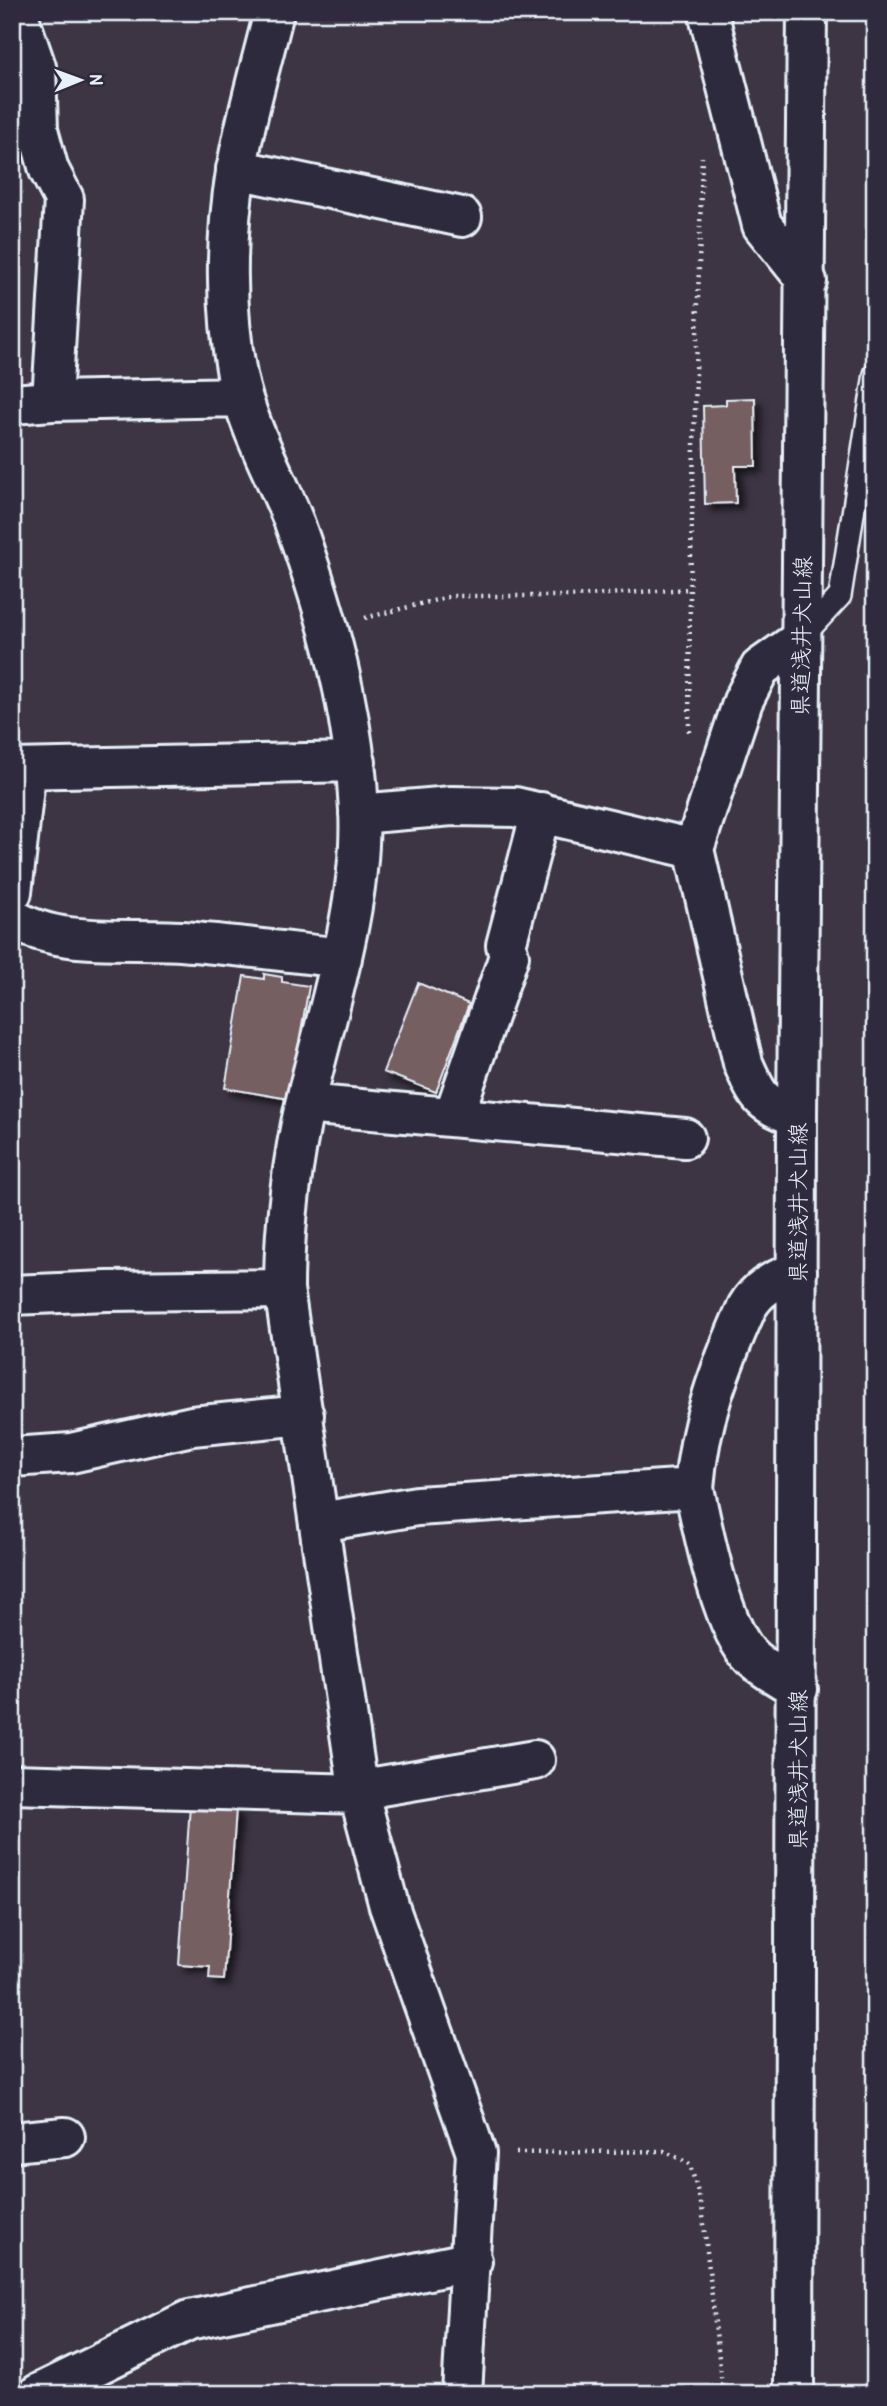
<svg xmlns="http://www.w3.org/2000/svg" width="887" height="2406" font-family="'Patrick Hand','Klee One',sans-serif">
  <defs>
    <filter id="shadow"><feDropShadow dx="6" dy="6" stdDeviation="3.5" flood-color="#0009"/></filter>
  </defs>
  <rect width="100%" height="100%" fill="#3d3544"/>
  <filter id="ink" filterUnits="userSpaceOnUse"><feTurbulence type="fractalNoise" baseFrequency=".0143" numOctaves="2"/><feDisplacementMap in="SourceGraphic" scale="14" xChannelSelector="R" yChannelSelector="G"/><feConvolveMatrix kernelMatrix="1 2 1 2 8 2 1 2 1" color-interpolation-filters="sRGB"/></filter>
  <g filter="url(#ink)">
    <!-- building -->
    <path fill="#745f61" stroke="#e8f1f8" stroke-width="2" filter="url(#shadow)" d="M755,398l1,68h-21l1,37 -31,1 -2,-98 23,-1v-6z
      M264,974l18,3v5l27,4 -20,113 -64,-11 19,-112 20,3z
      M418,983l51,21 -33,88 -53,-20z
      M190,1805l46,4 -12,171 -15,-1 1,-12 -31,-2z"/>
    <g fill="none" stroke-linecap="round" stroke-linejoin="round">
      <defs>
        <path id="lane" d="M802,637l38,-41 35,-222"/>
        <path id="street" d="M17,12l19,55 2,63 11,40 15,29 -12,202
          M274,12c-13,53 -29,107 -38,160 -11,65 -11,139 1,203 10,51 38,99 57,147 34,94 60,188 65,288 5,91 -32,201 -53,290 -14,62 -22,125 -22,189l75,505 30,112 87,247 -14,241
          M708,12l54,213 45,56
          M236,169l226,48
          M12,404l40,-3 190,-4
          M12,769l344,-7
          M359,814l93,-8 63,1 179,42 49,214c16,37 17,39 54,54
          M694,849l49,-148 17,-33 41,-29
          M12,892l14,-123
          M12,918c47,30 115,19 169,23 53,4 107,11 161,17
          M305,1104l380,34
          M454,1115l55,-159 -3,-11 35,-133
          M12,1295l95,-4 177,-2
          M12,1457l59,-4 121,-27 112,-11
          M694,1488c9,43 28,141 58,170 13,12 31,21 46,31
          M320,1522l97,-16 277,-18c5,-66 26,-120 53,-181 13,-22 28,-26 50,-36
          M12,1784l347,10 22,-8 154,-26
          M12,2142l53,-5
          M38,2394l151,-74 283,-59"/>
        <path id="secondary" d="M794,2394l3,-1277 10,-1105"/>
      </defs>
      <!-- lane casing -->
      <use href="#lane" stroke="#e8f1f8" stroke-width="26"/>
      <!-- street casing -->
      <use href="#street" stroke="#e8f1f8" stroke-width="44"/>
      <!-- secondary casing -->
      <use href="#secondary" stroke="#e8f1f8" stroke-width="44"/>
      <!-- path -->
      <path stroke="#e8f1f8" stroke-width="4.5" stroke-dasharray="2 5" stroke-linecap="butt" d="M365,618l87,-22h120l118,-7
        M689,732l1,-143 12,-432
        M516,2153l148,-2 26,13 12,43 21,187
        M868,2394l7,-24"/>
      <!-- lane -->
      <use href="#lane" stroke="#2f2a3d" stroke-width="21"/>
      <!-- street -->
      <use href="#street" stroke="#2f2a3d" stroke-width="38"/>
      <!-- secondary -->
      <use href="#secondary" stroke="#2f2a3d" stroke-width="38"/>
    </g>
  </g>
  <g text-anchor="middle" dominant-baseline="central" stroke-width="6" stroke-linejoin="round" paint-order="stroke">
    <!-- street labels -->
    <g font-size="23" fill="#e8f1f8" stroke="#2f2a3d">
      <text transform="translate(801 636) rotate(-89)">県道浅井犬山線</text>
      <text transform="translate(797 1203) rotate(-90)">県道浅井犬山線</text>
      <text transform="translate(797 1770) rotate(-90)">県道浅井犬山線</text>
    </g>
  </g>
  <!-- margin -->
  <rect width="887" height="2406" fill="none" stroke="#2f2a3d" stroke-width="42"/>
  <rect x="21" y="21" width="845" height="2364" fill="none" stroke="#e8f1f8" stroke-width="2.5" filter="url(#ink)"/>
  <!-- north arrow -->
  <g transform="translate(80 80) rotate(89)" stroke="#2f2a3d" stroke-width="5" paint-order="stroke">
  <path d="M0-5L12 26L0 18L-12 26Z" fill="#e8f1f8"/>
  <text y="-10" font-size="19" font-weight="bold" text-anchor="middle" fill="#e8f1f8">N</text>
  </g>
</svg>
